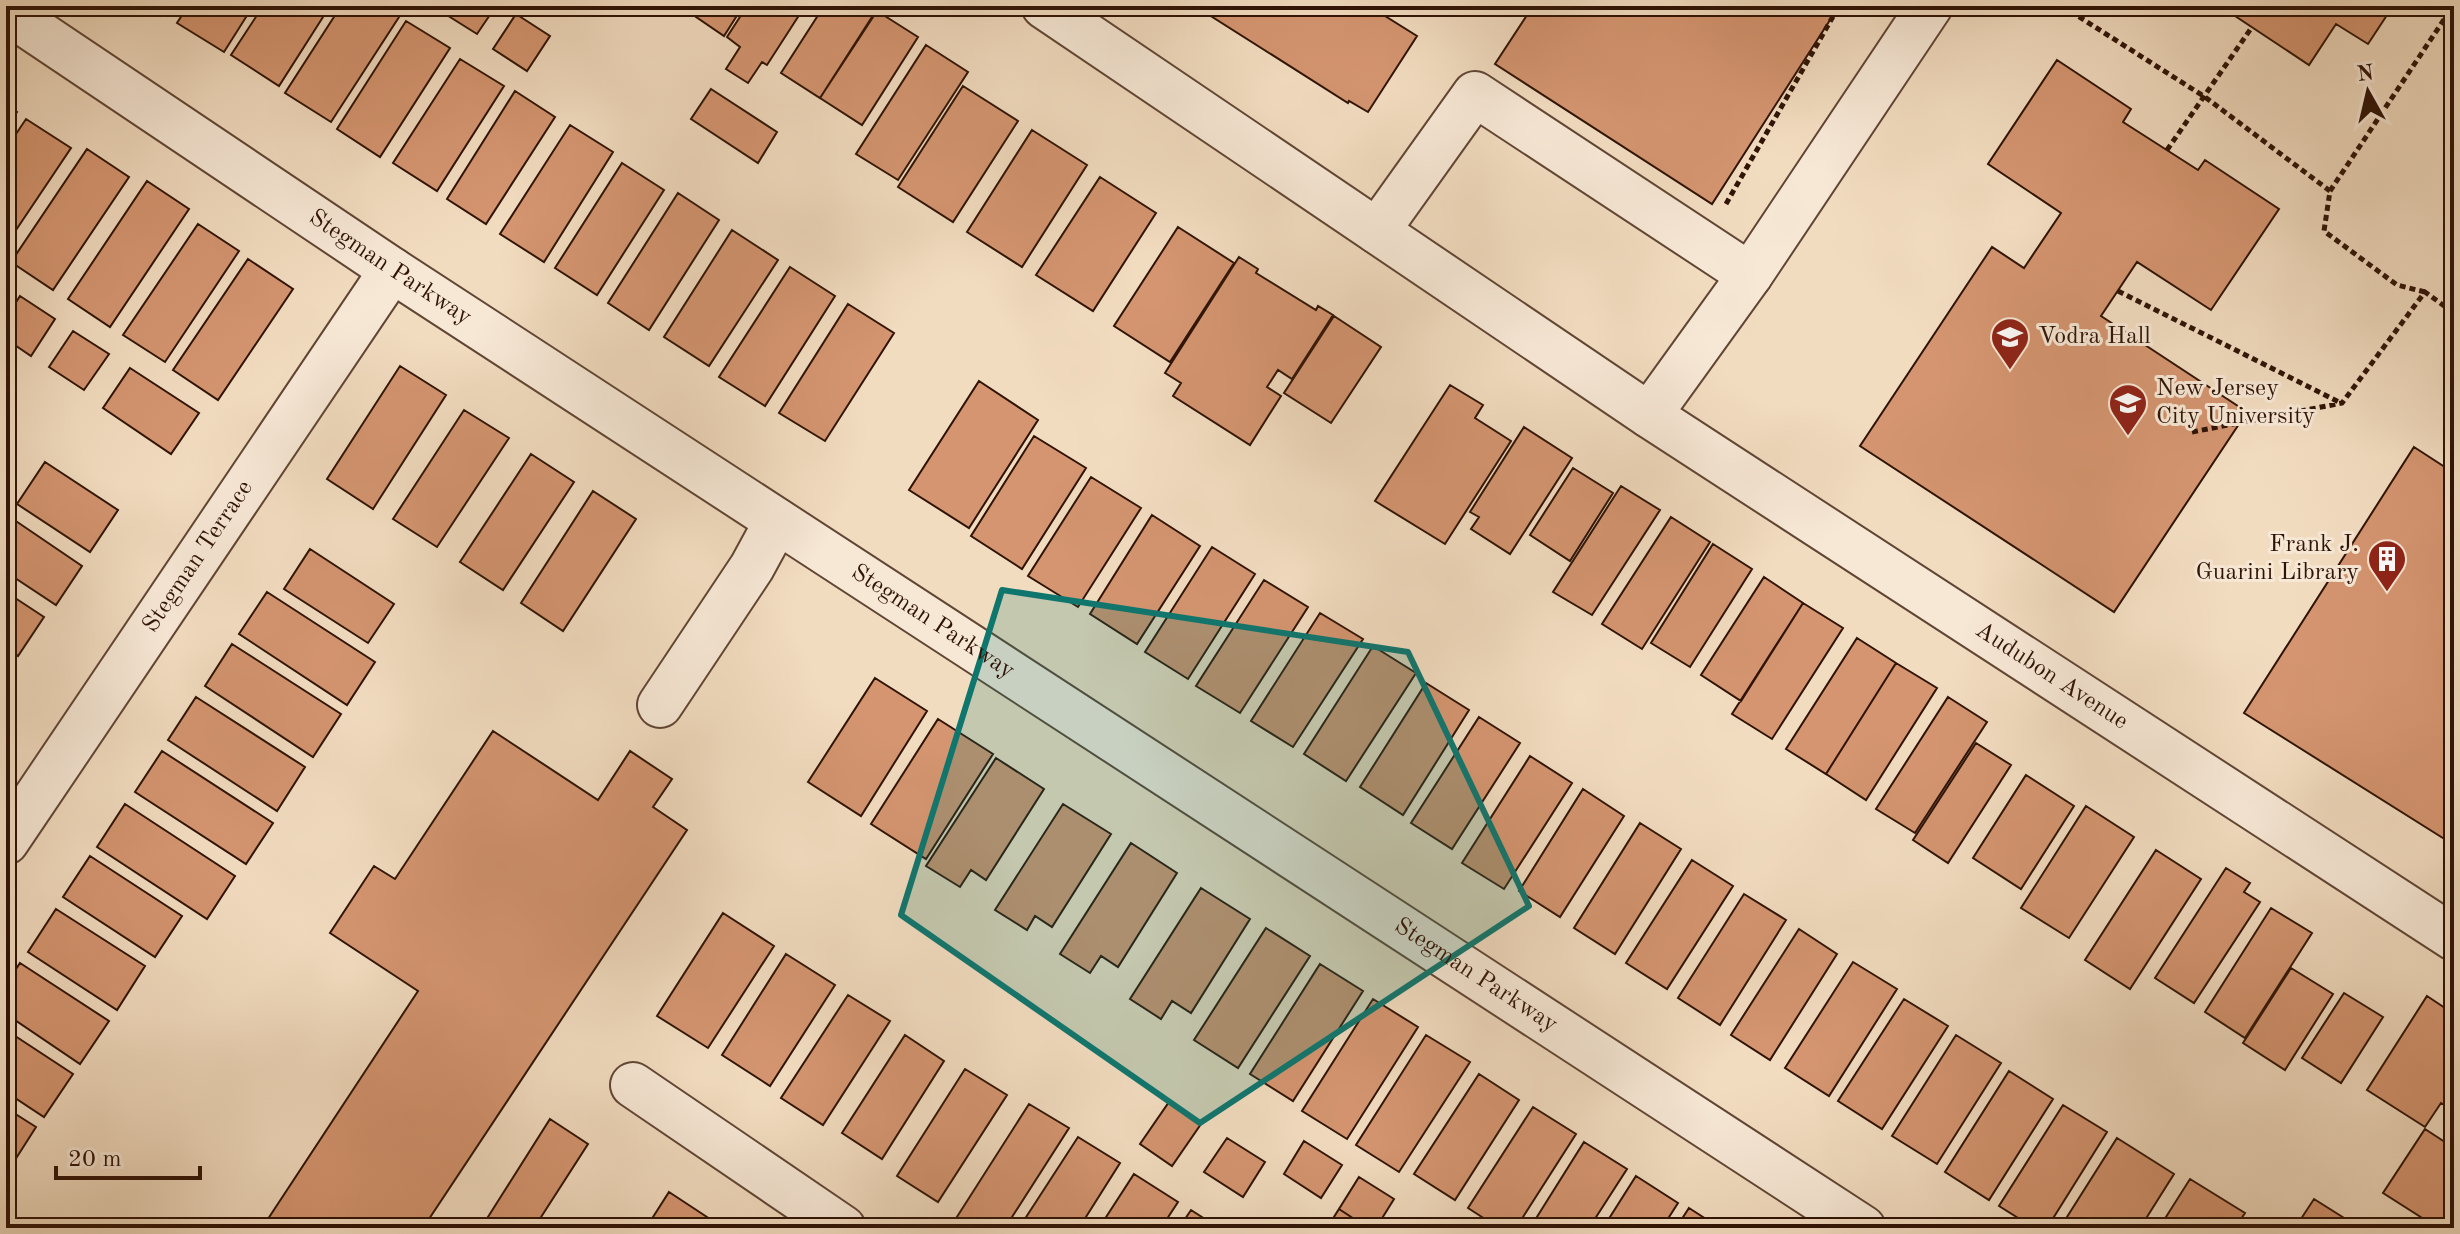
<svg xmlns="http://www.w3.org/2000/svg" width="2460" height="1234" font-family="'Old Standard TT',serif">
  <rect width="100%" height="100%" fill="#f2dcc0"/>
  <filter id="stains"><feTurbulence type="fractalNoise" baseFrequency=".0025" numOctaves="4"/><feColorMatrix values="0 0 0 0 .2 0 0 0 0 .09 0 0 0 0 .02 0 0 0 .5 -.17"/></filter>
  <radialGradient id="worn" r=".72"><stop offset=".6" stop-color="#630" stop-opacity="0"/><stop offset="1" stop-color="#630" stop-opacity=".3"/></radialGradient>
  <!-- building -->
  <path fill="#d49570" stroke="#2f1306" stroke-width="2" d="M151,6h23l-7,10z
    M188,6h65l-29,46 -47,-29z
    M263,6h67l-51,80 -48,-31z
    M341,6h40l18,11 -68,105 -46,-29z
    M446,6h50l-19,28 -35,-22z
    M680,6h63l-19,30z
    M747,6h58l-38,59 -5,-3 -14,21 -22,-14 14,-22 -13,-10z
    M824,6h55l-59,92 -39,-25z
    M1195,6h174l48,30 -49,76 -19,-11 -1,2z
    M1533,6h306l-127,198 -217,-140z
    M2220,6h173l-25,38 -32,-20 -27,41z
    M877,11l41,26 -56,88 -42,-27z
    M516,14l34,22 -23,35 -34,-22z
    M406,21l44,27 -70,109 -43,-28z
    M926,45l42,27 -70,108 -42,-26z
    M460,59l44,27 -67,105 -44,-28z
    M2057,60l74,49 -8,13 75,48 7,-10 74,49 -68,101 -74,-48 -36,54 146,96 -133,200 -254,-166 132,-199 32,21 37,-55 -73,-49z
    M963,86l55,35 -65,101 -55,-35z
    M711,89l66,43 -19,31 -67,-44z
    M515,91l40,26 -69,107 -39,-25z
    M6,104l11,8 -11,17z
    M26,119l45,29 -65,97v-96z
    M570,125l43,27 -69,110 -44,-28z
    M1032,130l55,35 -65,102 -55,-35z
    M87,149l42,28 -76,113 -42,-28z
    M622,163l42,27 -67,105 -42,-27z
    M1100,177l56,36 -63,98 -57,-36z
    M147,181l42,28 -79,118 -42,-28z
    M678,193l41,27 -70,110 -41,-27z
    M198,224l41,27 -74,111 -42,-27z
    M1178,227l56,36 -64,99 -56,-36z
    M732,230l46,30 -69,106 -45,-29z
    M1239,257l19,12 -2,4 60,37 2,-4 15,9 -41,64 -14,-9 -11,17 14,9 -31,49 -77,-49 8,-13 -16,-10z
    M248,259l45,30 -75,111 -45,-30z
    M790,267l45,29 -70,110 -46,-29z
    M20,296l35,23 -24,37 -25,-17v-21z
    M848,304l46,29 -69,108 -46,-28z
    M1334,316l47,31 -50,76 -47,-30z
    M73,331l36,23 -25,36 -35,-23z
    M400,366l46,29 -73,114 -46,-30z
    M130,368l69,45 -28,41 -68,-46z
    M979,381l59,39 -69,108 -60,-38z
    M1450,385l33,20 -8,13 36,23 -66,103 -70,-43z
    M464,410l45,28 -72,109 -44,-28z
    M1524,427l48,31 -62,96 -39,-25 8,-12 -9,-5z
    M1034,436l52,32 -64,101 -51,-33z
    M2414,447l40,26v372l-210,-132z
    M531,454l43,28 -71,108 -43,-28z
    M45,462l73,48 -28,42 -73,-48z
    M1573,468l40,25 -43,68 -40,-26z
    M1091,477l50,31 -63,99 -50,-31z
    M1621,486l39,24 -68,105 -39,-23z
    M593,491l43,28 -73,112 -42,-28z
    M7,515l75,51 -26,39 -50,-33z
    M1152,515l48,31 -63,98 -47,-30z
    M1671,517l39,25 -68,107 -40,-25z
    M1713,544l39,25 -62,98 -39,-24z
    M1212,547l43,27 -67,105 -43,-27z
    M310,549l84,55 -26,39 -84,-54z
    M1764,577l39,26 -62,98 -40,-26z
    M1264,580l44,27 -68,106 -44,-27z
    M6,592l38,25 -26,39 -12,-8z
    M267,592l108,70 -28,43 -108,-71z
    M1803,603l40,25 -71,111 -40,-25z
    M1320,613l43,26 -70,108 -42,-26z
    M1857,638l39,25 -70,111 -40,-25z
    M232,644l109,70 -28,43 -108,-71z
    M1373,646l43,27 -70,108 -42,-27z
    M1896,663l41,25 -71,112 -40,-26z
    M875,678l52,33 -66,105 -53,-34z
    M1426,683l43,27 -66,105 -43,-28z
    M196,697l109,70 -28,44 -109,-71z
    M1948,697l39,25 -72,111 -39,-24z
    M1479,717l41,26 -68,106 -41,-26z
    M938,719l55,35 -67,105 -55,-35z
    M493,731l105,69 32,-49 42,28 -19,28 34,23 -264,398h-161l156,-237 -88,-58 44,-67 21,13z
    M1976,743l35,22 -63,98 -35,-23z
    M162,751l111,72 -27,41 -111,-72z
    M1530,756l42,27 -68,106 -42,-26z
    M996,758l48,31 -58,91 -15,-10 -11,17 -34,-21z
    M2026,775l48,31 -53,83 -48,-31z
    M1583,789l41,27 -64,101 -41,-26z
    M125,804l110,72 -28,43 -110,-72z
    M1063,804l48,30 -59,93 -17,-11 -8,14 -32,-20z
    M2086,806l48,31 -65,101 -48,-30z
    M1640,823l41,26 -66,105 -41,-26z
    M1131,843l46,30 -59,94 -17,-11 -11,17 -30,-19z
    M2156,850l45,29 -71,110 -45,-29z
    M90,856l92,60 -27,41 -92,-60z
    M1692,860l41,26 -66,103 -41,-26z
    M2226,868l24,15 -6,9 16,10 -66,101 -39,-25z
    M1201,888l49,31 -59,94 -19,-12 -11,18 -31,-20z
    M1744,894l42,26 -66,105 -42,-27z
    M2271,908l41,25 -67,105 -40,-26z
    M56,909l89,57 -28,44 -89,-58z
    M723,913l51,33 -66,102 -51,-32z
    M1266,928l44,28 -72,112 -44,-28z
    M1799,929l38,25 -67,106 -39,-25z
    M786,954l49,31 -65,101 -48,-31z
    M1853,962l44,27 -68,107 -44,-28z
    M20,963l89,58 -29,43 -74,-50v-30z
    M1320,964l43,27 -70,110 -43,-27z
    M2291,968l42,26 -48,76 -42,-27z
    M2344,993l39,24 -42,66 -39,-25z
    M848,995l42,26 -67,104 -42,-27z
    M2427,996l27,18v97l-13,-8 -16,24 -58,-37z
    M1373,999l45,28 -71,112 -45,-28z
    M1904,999l44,27 -66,103 -44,-28z
    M6,1030l67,44 -29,43 -38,-25z
    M905,1035l39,26 -62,98 -40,-26z
    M1426,1035l44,27 -71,110 -43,-27z
    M1956,1035l45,28 -64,101 -45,-28z
    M965,1069l42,26 -69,107 -41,-26z
    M2009,1071l44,28 -64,101 -44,-28z
    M1479,1074l40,26 -64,100 -41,-26z
    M1169,1102l32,22 -29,42 -32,-22z
    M1029,1104l40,24 -64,100h-38l-12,-8z
    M2063,1105l44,27 -60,96h-13l-35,-22z
    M1533,1107l43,27 -60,94h-17l-31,-20z
    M6,1108l30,19 -28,44 -2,-1z
    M550,1119l38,25 -54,84h-53z
    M2425,1129l29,19v80h-16l-55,-35z
    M1078,1137l42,26 -41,65h-60z
    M1227,1138l38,24 -22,35 -39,-25z
    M2117,1138l57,36 -34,54h-80z
    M1304,1141l38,24 -21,33 -37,-24z
    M1584,1142l43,27 -38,59h-59z
    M1134,1174l44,28 -17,26h-62z
    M1636,1176l42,27 -16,25h-59z
    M1359,1177l35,22 -18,29h-8l-29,-19z
    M2190,1179l55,34 -10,15h-76z
    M669,1192l41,27 -6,9h-58z
    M2314,1199l46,29h-65z
    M1689,1208l31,20h-44z
    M1339,1209l29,19h-41z
    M1191,1210l28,18h-40z"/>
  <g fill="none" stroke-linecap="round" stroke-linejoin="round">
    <defs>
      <g id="minor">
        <path id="s1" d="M1044,6l605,409 805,523"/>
        <path id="s2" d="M6,11l386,259 1471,958"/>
        <path d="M1377,231l98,-137 275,181"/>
        <path d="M1649,415l101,-140 180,-269"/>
        <path d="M660,705l92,-138 25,-46"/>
        <path id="s3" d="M6,842l386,-572"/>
        <path d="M633,1085l210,143"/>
      </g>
    </defs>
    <!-- minor casing -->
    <use href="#minor" stroke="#604534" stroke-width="48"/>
    <!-- path -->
    <path stroke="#2f1306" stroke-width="5" stroke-dasharray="6 4" stroke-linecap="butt" d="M1853,6l17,10
      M2062,6l143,91 125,94 -6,40 73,54 28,7
      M2167,150l85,-123
      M2330,191l123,-185
      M1726,204l113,-198
      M2118,291l223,112
      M2192,432l150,-29 83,-111 29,21"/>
    <!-- minor -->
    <use href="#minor" stroke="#f7e8d6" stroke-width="44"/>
  </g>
  <!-- marked area -->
  <path fill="#0f766e" fill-opacity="0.2" stroke="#0f766e" stroke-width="6" stroke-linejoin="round" d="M1002,590l406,62 121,254 -329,217 -299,-208z"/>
  <!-- icons -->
  <defs>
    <symbol id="school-pin" viewBox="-11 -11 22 30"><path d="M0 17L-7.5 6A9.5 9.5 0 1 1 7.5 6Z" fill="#8f2418" stroke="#f7e8d6"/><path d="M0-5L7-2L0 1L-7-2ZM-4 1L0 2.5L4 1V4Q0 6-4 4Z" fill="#fff"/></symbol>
    <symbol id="university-pin" viewBox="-11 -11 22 30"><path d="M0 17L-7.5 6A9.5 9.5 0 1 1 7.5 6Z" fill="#8f2418" stroke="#f7e8d6"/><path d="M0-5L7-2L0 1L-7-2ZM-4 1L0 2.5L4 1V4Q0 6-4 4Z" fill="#fff"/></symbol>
    <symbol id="building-pin" viewBox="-11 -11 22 30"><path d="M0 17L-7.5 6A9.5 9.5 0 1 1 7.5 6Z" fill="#8f2418" stroke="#f7e8d6"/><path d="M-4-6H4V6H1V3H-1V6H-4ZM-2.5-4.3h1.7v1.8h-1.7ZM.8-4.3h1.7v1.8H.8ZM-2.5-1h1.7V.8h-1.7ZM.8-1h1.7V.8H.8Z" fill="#fff"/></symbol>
  </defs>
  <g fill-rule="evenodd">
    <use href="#school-pin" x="1988" y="315" width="44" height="60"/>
    <use href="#university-pin" x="2106" y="381" width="44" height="60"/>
    <use href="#building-pin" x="2365" y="537" width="44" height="60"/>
  </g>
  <g text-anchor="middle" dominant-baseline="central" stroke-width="6" stroke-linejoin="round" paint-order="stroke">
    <!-- street labels -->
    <g font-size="24" fill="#2f1306" stroke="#f7e8d6">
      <text stroke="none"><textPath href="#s2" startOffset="462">Stegman Parkway</textPath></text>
      <text stroke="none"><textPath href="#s3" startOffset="344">Stegman Terrace</textPath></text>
      <text stroke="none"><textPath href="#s2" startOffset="1110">Stegman Parkway</textPath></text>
      <text stroke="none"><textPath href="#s1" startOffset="1210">Audubon Avenue</textPath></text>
      <text stroke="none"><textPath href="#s2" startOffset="1758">Stegman Parkway</textPath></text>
    </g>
    <!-- poi labels -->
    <g font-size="24" fill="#2f1306" stroke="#f7e8d6" text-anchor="start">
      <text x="2038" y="337">Vodra Hall</text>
      <text x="2156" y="389">New Jersey<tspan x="2156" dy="28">City University</tspan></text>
      <text x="2359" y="545" text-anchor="end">Frank J.<tspan x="2359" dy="28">Guarini Library</tspan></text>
    </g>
  </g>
  <!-- margin -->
  <rect width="2460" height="1234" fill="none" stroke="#f2dcc0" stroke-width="32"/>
  <rect x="8" y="8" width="2444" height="1218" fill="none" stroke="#2f1306" stroke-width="4"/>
  <rect x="16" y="16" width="2428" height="1202" fill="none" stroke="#2f1306" stroke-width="2"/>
  <!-- north arrow -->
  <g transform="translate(2368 92) rotate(352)" stroke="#f7e8d6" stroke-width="6" paint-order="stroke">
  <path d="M0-6L14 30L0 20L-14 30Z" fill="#2f1306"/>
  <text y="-12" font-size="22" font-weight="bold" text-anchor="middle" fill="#2f1306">N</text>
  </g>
  <!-- scale -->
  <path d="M56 1166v12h144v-12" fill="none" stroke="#2f1306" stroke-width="4"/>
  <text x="68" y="1166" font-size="24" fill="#2f1306" stroke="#f7e8d6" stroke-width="6" paint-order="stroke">20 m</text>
  <rect width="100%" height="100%" filter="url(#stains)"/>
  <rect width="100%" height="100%" fill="url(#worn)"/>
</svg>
